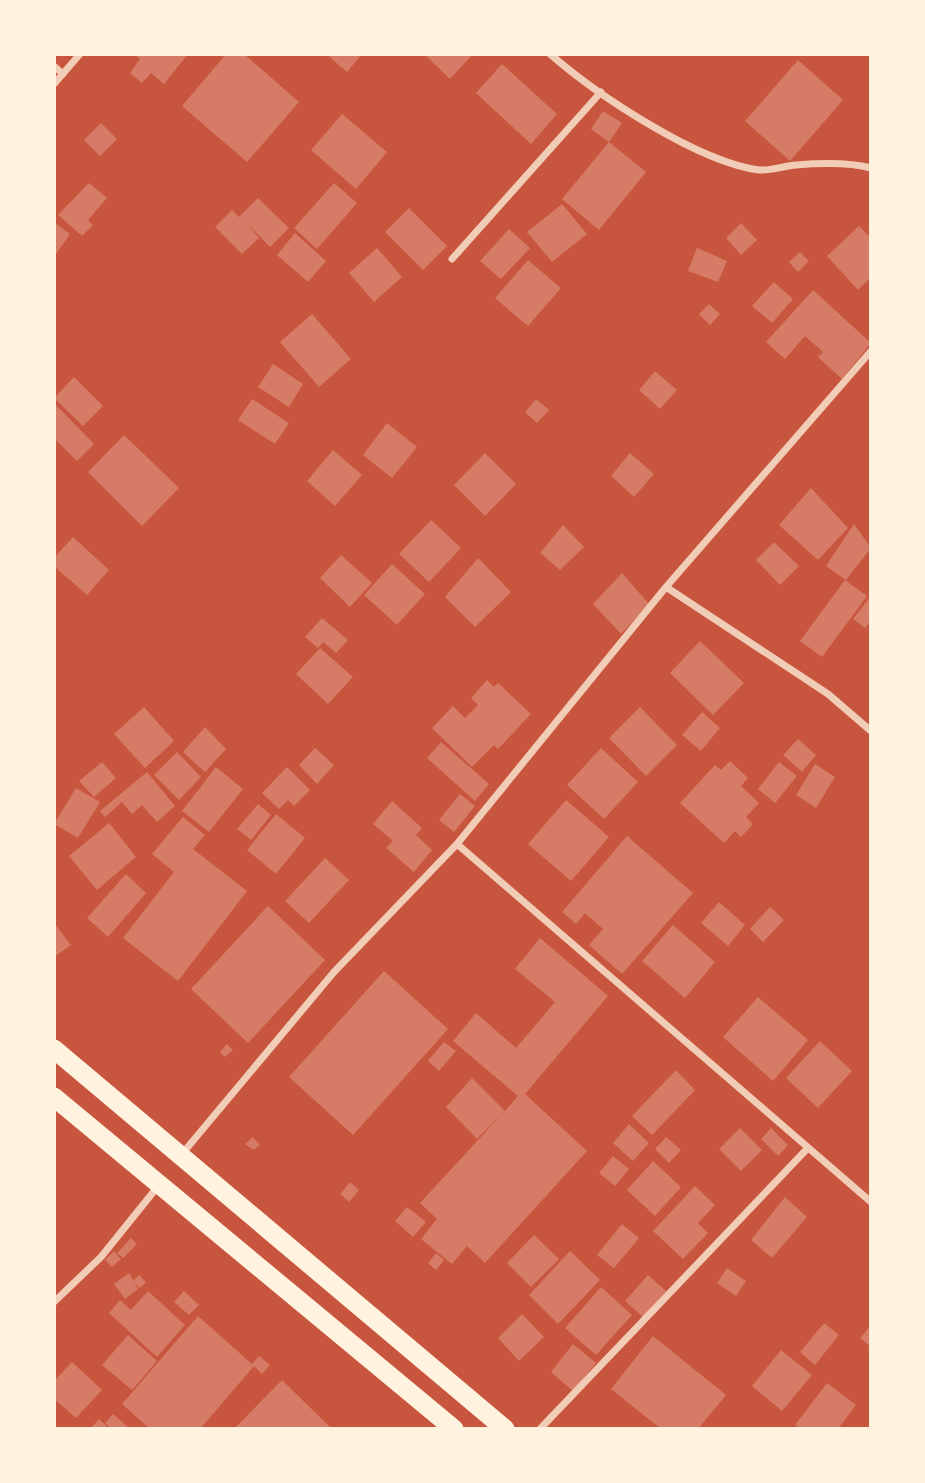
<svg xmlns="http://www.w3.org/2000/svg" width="925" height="1483" font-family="'Alegreya Sans',sans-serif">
  <rect width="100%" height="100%" fill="#c8553d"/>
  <!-- building -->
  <path fill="#d67c66" d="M134,54h54l-24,30 -13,-11 -9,10 -12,-10 10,-14z
    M226,54h18l55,48 -52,60 -65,-56z
    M326,54h36l-15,18z
    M424,54h49l-23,25z
    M798,60l45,40 -53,61 -45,-40z
    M502,64l55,50 -26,30 -55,-51z
    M603,111l19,12 -13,19 -18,-13z
    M342,114l45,38 -31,37 -45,-39z
    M101,123l16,16 -17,17 -16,-16z
    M609,142l37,30 -47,58 -37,-31z
    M89,183l18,15 -19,22 5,5 -11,11 -24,-21z
    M334,183l23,20 -40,46 -23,-21z
    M258,198l31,30 -19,19 -23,-24 12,15 -17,16 -27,-27 17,-17 7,7z
    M562,204l25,30 -35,28 -25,-30z
    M409,208l38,38 -24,24 -38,-38z
    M54,222l16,12 -13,19 -3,-2z
    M741,223l16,17 -16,15 -15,-17z
    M859,226l12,12v39l-13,13 -31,-34z
    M509,229l21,19 -29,31 -21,-18z
    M295,233l31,28 -18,21 -31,-27z
    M377,248l25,29 -28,25 -25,-29z
    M697,248l30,13 -9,21 -30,-11z
    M800,252l9,9 -11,11 -9,-10z
    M528,260l33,28 -33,38 -33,-28z
    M774,282l19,17 -21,24 -20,-17z
    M813,290l58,53 -29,36 -24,-22 5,-5 -18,-16 -20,23 -19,-17z
    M709,304l11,10 -10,11 -11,-11z
    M312,314l39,45 -32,28 -39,-45z
    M273,364l30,20 -14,23 -31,-20z
    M655,371l22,19 -17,19 -21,-19z
    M74,377l29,29 -20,20 -29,-28z
    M252,399l37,24 -14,21 -37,-24z
    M536,399l13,11 -12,13 -12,-11z
    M54,403l40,41 -17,17 -23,-23z
    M387,423l30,24 -25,31 -29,-23z
    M124,435l55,53 -37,38 -54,-54z
    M333,450l29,25 -27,31 -28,-25z
    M485,453l31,31 -31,32 -31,-31z
    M630,453l24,21 -20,23 -23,-21z
    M811,488l37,40 -30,32 -39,-35z
    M431,520l30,28 -32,34 -30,-28z
    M854,524l17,24 -25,32 -20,-14z
    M563,525l21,22 -24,23 -20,-17z
    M73,537l36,33 -22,25 -33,-29v-8z
    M774,542l25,24 -19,19 -24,-25z
    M341,555l31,28 -22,24 -30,-29z
    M478,558l33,34 -36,35 -30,-30z
    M392,564l33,30 -28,31 -33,-30z
    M622,573l27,31 -28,30 -28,-30z
    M845,580l22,16 -45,61 -22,-16z
    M871,596v25l-6,7 -12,-9z
    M322,618l26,22 -12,13 -13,-11 -5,6 -13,-11z
    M700,641l44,42 -31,32 -43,-42z
    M320,648l33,29 -25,27 -32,-30z
    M487,680l7,7 4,-4 33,31 -33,35 -4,-4 -22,22 -40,-39 21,-22 12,12 13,-13 -7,-7z
    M144,707l30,34 -29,27 -31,-34z
    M640,707l37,38 -31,31 -37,-38z
    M702,712l18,16 -19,23 -19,-16z
    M205,727l21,22 -21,23 -22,-20z
    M798,739l18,16 -14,17 -19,-17z
    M441,742l48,42 -14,17 -48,-43z
    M315,748l19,17 -17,19 -18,-19z
    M601,748l37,34 -34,37 -37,-34z
    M177,752l24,25 -22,23 -25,-25z
    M730,761l18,17 -7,8 18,17 -13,14 7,7 -12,13 -6,-6 -11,12 -44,-40 35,-38 6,5z
    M102,762l14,16 -22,19 -15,-16z
    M779,762l18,14 -22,27 -17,-14z
    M815,764l20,13 -19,31 -20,-13z
    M216,767l27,22 -34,43 -27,-21z
    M287,767l23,23 -16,16 -6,-6 -9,9 -17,-16z
    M147,772l28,34 -18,16 -15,-17 -10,9 -10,-12 -17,15 -5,-6z
    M76,788l24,14 -22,36 -24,-14z
    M460,794l15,12 -21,26 -15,-12z
    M566,800l43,37 -38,44 -43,-37z
    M392,801l30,27 -6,7 16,15 -18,22 -28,-24 7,-7 -20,-17z
    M258,804l13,11 -20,25 -14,-11z
    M276,814l29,24 -29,36 -29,-24z
    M183,817l22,18 -12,14 54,42 -69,90 -55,-43 51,-66 -22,-18z
    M109,823l27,34 -39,33 -28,-34z
    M627,836l66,57 -71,81 -33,-29 14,-16 -18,-16 -9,11 -14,-12z
    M325,858l24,22 -40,43 -24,-22z
    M126,874l20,19 -38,44 -21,-19z
    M719,902l26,23 -17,21 -27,-23z
    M268,906l57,54 -77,83 -57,-54z
    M770,907l14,13 -21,22 -13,-13z
    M54,923l17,22 -17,12z
    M673,925l42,37 -30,36 -43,-37z
    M540,938l68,58 -83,98 62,57 -102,112 -18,-17 -15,18 -31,-25 16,-20 -17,-16 83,-90 -26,26 -31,-32 26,-29 33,33 13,-15 -65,-55 23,-28 40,35 39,-46 -40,-33z
    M384,971l64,58 -95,106 -64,-58z
    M758,997l50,43 -35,41 -50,-44z
    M820,1041l32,30 -34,37 -32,-30z
    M444,1042l12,9 -17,20 -11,-10z
    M227,1044l6,6 -8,7 -5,-5z
    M676,1070l19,20 -43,45 -20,-19z
    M629,1124l20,19 -16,18 -20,-18z
    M740,1128l22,22 -21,21 -22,-22z
    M771,1128l17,17 -10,11 -17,-17z
    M253,1137l7,8 -6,5 -9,-6z
    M666,1137l15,13 -12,13 -14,-14z
    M613,1156l16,13 -14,17 -16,-13z
    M653,1161l28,26 -26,29 -28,-26z
    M350,1182l9,8 -10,12 -9,-8z
    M695,1186l20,19 -17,18 10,10 -25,26 -30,-28z
    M785,1197l22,20 -35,41 -21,-18z
    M407,1207l19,15 -13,15 -18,-16z
    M622,1224l17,14 -25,30 -17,-13z
    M534,1235l25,24 -28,28 -24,-24z
    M131,1238l6,6 -14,14 -6,-5z
    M114,1251l7,8 -9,8 -7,-7z
    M570,1251l30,29 -42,44 -29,-29z
    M436,1253l8,7 -8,10 -8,-7z
    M727,1268l19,13 -10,15 -19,-13z
    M129,1273l9,16 -13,10 -11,-15z
    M139,1275l7,7 -6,6 -7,-7z
    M648,1275l18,16 -23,26 -18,-16z
    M601,1287l31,28 -36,40 -31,-27z
    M148,1291l37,34 -28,32 -48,-44 11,-13 11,10z
    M184,1291l15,14 -10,10 -15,-13z
    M522,1314l22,23 -25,24 -21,-23z
    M198,1316l54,48 7,-8 11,9 -8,9 -8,-8 -54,63h-50l-28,-25z
    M824,1323l15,12 -24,30 -15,-13z
    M871,1325v22l-11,-9z
    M128,1335l29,26 -25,29 -30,-25z
    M653,1336l73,59 -28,34h-37l-50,-40z
    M573,1344l23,19 -23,28 -22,-19z
    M781,1350l31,25 -30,36 -30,-25z
    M72,1362l30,28 -26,28 -22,-19v-18z
    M282,1380l50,49h-98z
    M827,1383l29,22 -18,24h-38l-5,-4z
    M113,1414l17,15h-18l-7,-6z
    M99,1419l11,10h-20z"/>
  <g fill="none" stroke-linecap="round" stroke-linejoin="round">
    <!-- minor -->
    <path stroke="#f1ccb7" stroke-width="7" d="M550,54c47,41 148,108 209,116 12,1 25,-4 37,-5 24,-2 52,-3 75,3
      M54,66l9,8
      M54,84l26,-30
      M452,259l149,-167
      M666,587l162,107 43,37
      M457,844l414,358
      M182,1154l152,-182 123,-128 209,-257 205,-236
      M54,1302l47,-45 58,-72
      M540,1429l267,-280"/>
    <!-- trunk -->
    <path stroke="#fff3e0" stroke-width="19" d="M54,1049l451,380
      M54,1097l400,332"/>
  </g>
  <!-- border -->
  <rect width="925" height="1483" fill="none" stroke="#fff3e0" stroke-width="112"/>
</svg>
